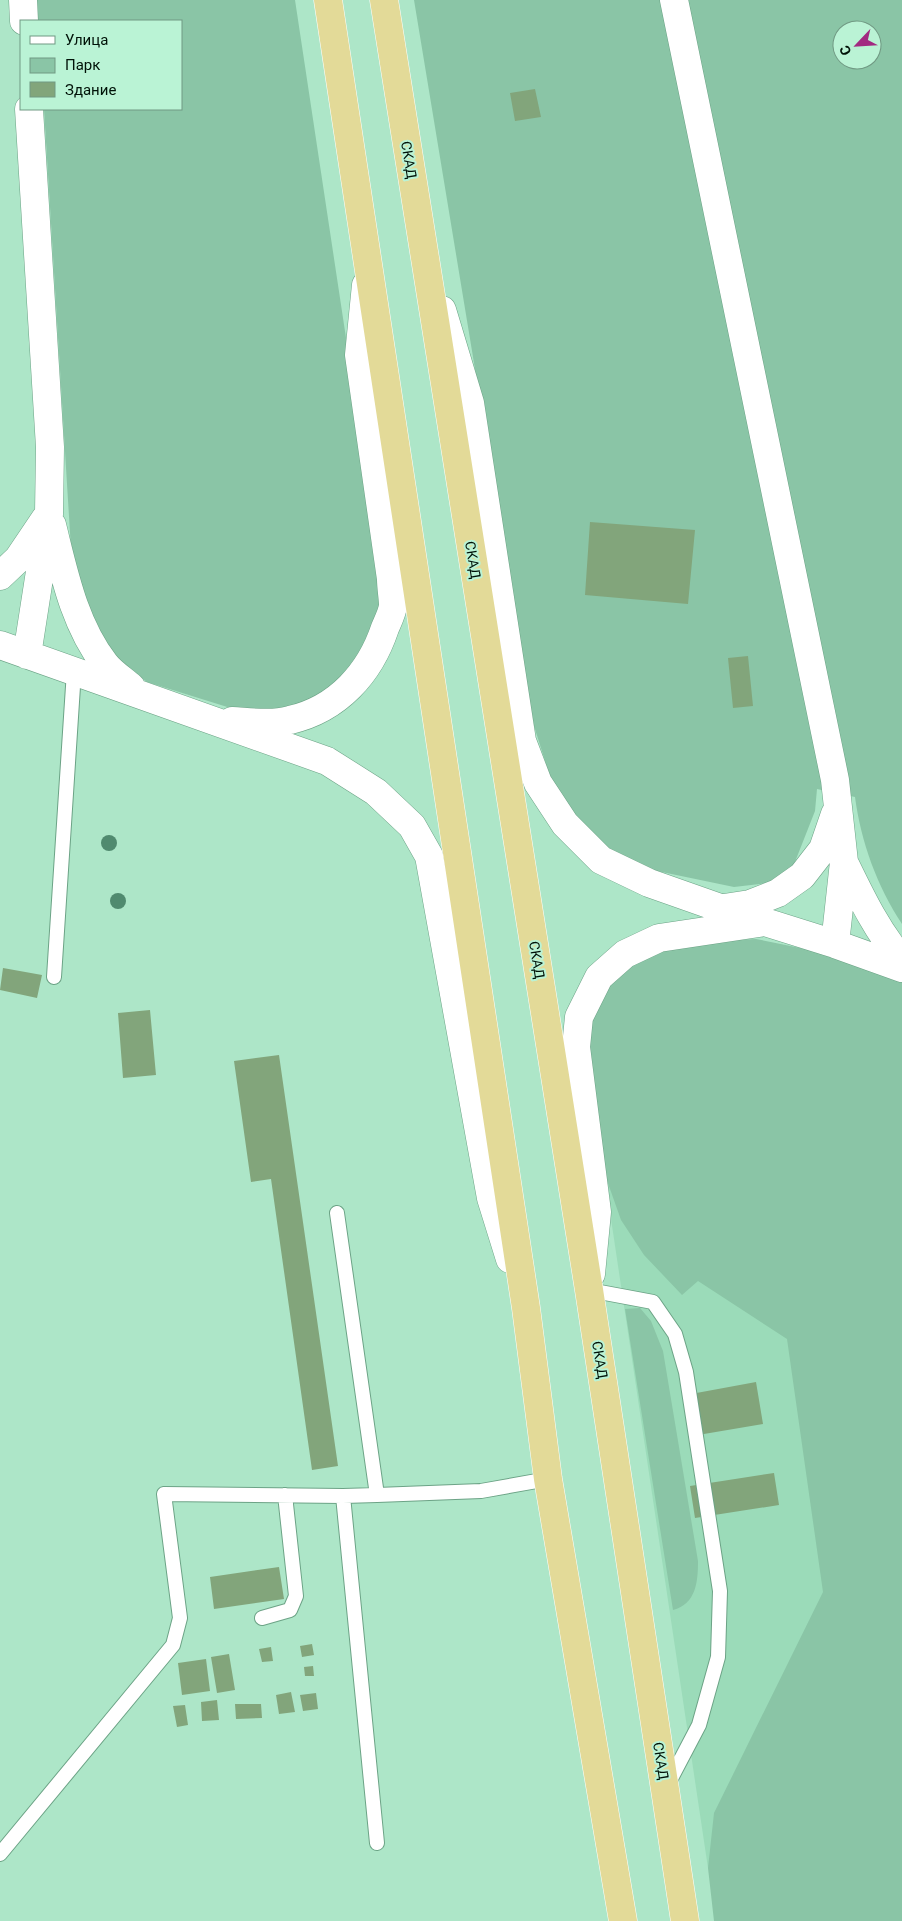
<svg xmlns="http://www.w3.org/2000/svg" width="902" height="1921" font-family="Roboto,sans-serif">
  <rect width="100%" height="100%" fill="#ade6c8"/>
  <!-- built -->
  <path fill="#9bdbb9" d="M604,1172l193,161 34,261 -123,274z"/>
  <!-- green -->
  <path fill="#8ac5a6" fill-rule="evenodd" d="M37,0h258l88,583 -1,23 -15,38 -30,42 -49,24h-51l-90,-28 -22,-16 -30,-32 -24,-85 -27,-440h137v-88h-143z
    M414,0h488v924c-25,-38 -41,-82 -47,-127l-38,-8 -2,22 -22,56 -25,16 -34,4 -77,-16 -44,-19 -35,-29 -26,-40 -18,-57zM842,30h30v30h-30z
    M756,939l74,15 72,26v941h-188l-6,-53 6,-55 109,-221 -36,-253 -89,-58 -16,14 -38,-40 -23,-35 -17,-48 -16,-124 2,-32 15,-28 18,-20 27,-17 37,-9z
    M640,1308l11,13 12,30 35,210c0,21 -2,43 -25,49l-48,-301z"/>
  <!-- building -->
  <path fill="#82a57b" d="M535,89l6,28 -26,4 -5,-28z
    M590,522l105,8 -7,74 -103,-9z
    M748,656l5,50 -20,2 -5,-50z
    M3,968l39,7 -5,23 -37,-8z
    M150,1010l6,65 -33,3 -5,-65z
    M279,1055l59,411 -26,4 -41,-291 -20,3 -17,-121z
    M756,1382l7,42 -65,11 -7,-41z
    M774,1473l5,32 -84,13 -5,-32z
    M279,1567l5,32 -70,10 -4,-32z
    M312,1644l2,11 -12,2 -2,-11z
    M271,1647l2,14 -11,1 -3,-13z
    M229,1654l6,36 -18,3 -6,-36z
    M206,1659l4,32 -28,4 -4,-32z
    M313,1666l1,10h-9l-1,-9z
    M291,1692l4,20 -16,2 -3,-19z
    M316,1693l2,16 -15,2 -3,-16z
    M217,1700l2,20 -17,1 -1,-19z
    M235,1704h26l1,14 -26,1z
    M185,1705l3,20 -11,2 -4,-21z"/>
  <g fill="none" stroke-linecap="round" stroke-linejoin="round">
    <defs>
      <path id="service" d="M54,977l20,-306
        M337,1213l40,282
        M589,1290l64,12 22,32 11,38 34,219 -2,66 -19,68 -31,59
        M343,1496l34,347
        M262,1618l28,-8 6,-14 -11,-101
        M0,1854l173,-209 7,-27 -16,-124 179,2 34,-1 104,-4 67,-12"/>
      <path id="secondary" d="M23,0l1,21
        M674,0l161,780 9,82 -9,82
        M442,310l28,93 52,338 16,42 27,41 36,36 48,23 71,25 115,36 67,24
        M52,525c12,48 22,99 53,139 7,9 18,16 26,23
        M0,576l18,-17 27,-40
        M0,645l327,116 49,31 36,34 17,30 62,342 19,61
        M27,655l22,-141 1,-67 -21,-338
        M232,721c19,1 39,4 58,-1 48,-11 80,-47 95,-92 3,-7 7,-15 8,-22 0,-8 -2,-18 -2,-27l-32,-224 7,-70
        M844,862c17,35 33,69 58,98
        M724,908l26,-4 28,-11 24,-17 21,-27 12,-35
        M591,1274l6,-62 -21,-165 3,-30 20,-40 26,-23 34,-16 100,-15"/>
      <path id="trunk" d="M328,0l198,1308 22,171 75,442
        M384,0l205,1290 96,631"/>
    </defs>
    <!-- service casing -->
    <use href="#service" stroke="#6ca386" stroke-width="16"/>
    <!-- secondary casing -->
    <use href="#secondary" stroke="#6ca386" stroke-width="29"/>
    <!-- trunk casing -->
    <use href="#trunk" stroke="#fff" stroke-width="29"/>
    <!-- service -->
    <use href="#service" stroke="#fff" stroke-width="14"/>
    <!-- secondary -->
    <use href="#secondary" stroke="#fff" stroke-width="28"/>
    <!-- trunk -->
    <use href="#trunk" stroke="#e3da98" stroke-width="28"/>
  </g>
  <!-- trees -->
  <g fill="#508a6f">
    <circle cx="109" cy="843" r="8"/>
    <circle cx="118" cy="901" r="8"/>
  </g>
  <g text-anchor="middle" dominant-baseline="central" stroke-width="4" stroke-linejoin="round" paint-order="stroke">
    <!-- street labels -->
    <g font-size="14" fill="#001208" stroke="#baf3d5">
      <text transform="translate(409 160) rotate(81)">СКАД</text>
      <text transform="translate(473 560) rotate(81)">СКАД</text>
      <text transform="translate(537 960) rotate(81)">СКАД</text>
      <text transform="translate(600 1360) rotate(81)">СКАД</text>
      <text transform="translate(661 1761) rotate(81)">СКАД</text>
    </g>
  </g>
  <!-- legend -->
  <rect x="20" y="20" width="162" height="90" fill="#baf3d5" stroke="#709983"/>
  <rect x="30" y="36" width="25" height="8" fill="#ffffff" stroke="#709983"/>
  <text x="65" y="45" font-size="15" fill="#001208">Улица</text>
  <rect x="30" y="58" width="25" height="15" fill="#8ac5a6" stroke="#709983"/>
  <text x="65" y="70" font-size="15" fill="#001208">Парк</text>
  <rect x="30" y="82" width="25" height="15" fill="#82a57b" stroke="#709983"/>
  <text x="65" y="95" font-size="15" fill="#001208">Здание</text>
  <!-- north arrow -->
  <g transform="translate(857 45) rotate(245)"><circle r="24" fill="#baf3d5" stroke="#709983"/>
  <path d="M0-4L9 19L0 12L-9 19Z" fill="#a22a81"/>
  <text y="-8" font-size="14" font-weight="bold" text-anchor="middle" fill="#001208">С</text>
  </g>
</svg>
